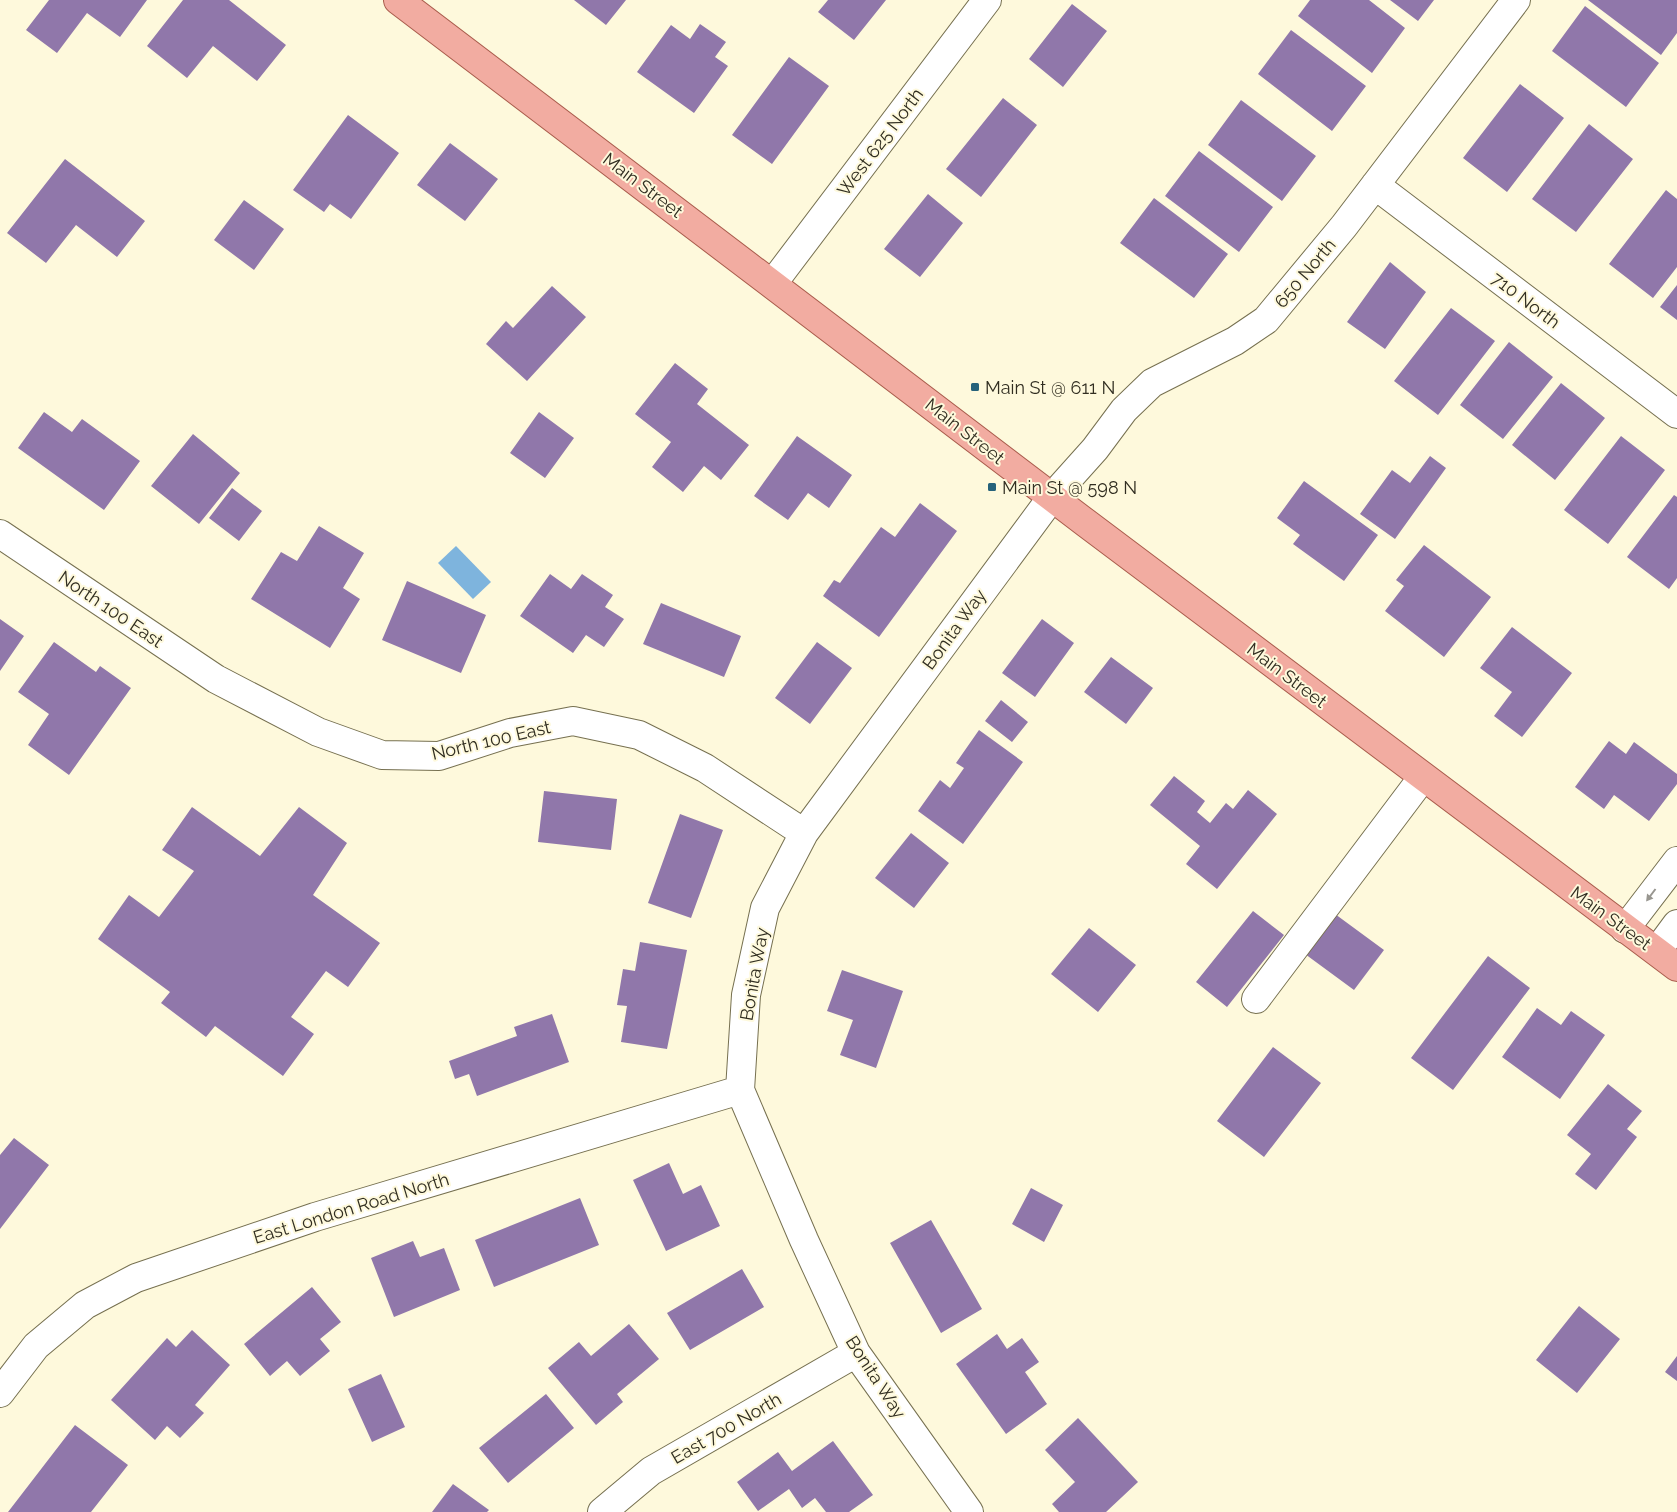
<svg xmlns="http://www.w3.org/2000/svg" width="1677" height="1512" font-family="Raleway,sans-serif">
  <rect width="100%" height="100%" fill="#fef9dc"/>
  <!-- water -->
  <path fill="#7eb4dd" d="M456,546l35,36 -18,17 -35,-36z"/>
  <!-- building -->
  <path fill="#9077aa" d="M49,0h98l-27,37 -33,-24 -30,40 -31,-23z
    M183,0h46l57,45 -29,36 -44,-35 -26,32 -40,-32z
    M574,0h52l-20,25z
    M828,0h58l-32,40 -36,-28z
    M1310,0h59l36,28 -33,45 -74,-57z
    M1390,0h44l-16,21z
    M1588,0h89v33l-16,22z
    M1072,4l35,27 -44,56 -34,-28z
    M1585,6l74,57 -33,44 -74,-56z
    M700,24l26,18 -11,15 13,9 -34,47 -57,-41 34,-47 19,14z
    M1291,30l75,56 -34,45 -74,-57z
    M789,57l40,29 -57,78 -40,-29z
    M1520,84l44,34 -57,74 -44,-34z
    M1003,98l34,27 -56,72 -35,-28z
    M1241,100l75,56 -34,45 -74,-56z
    M348,115l51,38 -48,66 -21,-15 -6,8 -31,-22z
    M1589,124l44,35 -57,73 -44,-33z
    M450,143l48,36 -33,42 -48,-36z
    M1199,151l74,56 -34,45 -74,-56z
    M65,159l80,62 -28,36 -41,-32 -30,38 -39,-30z
    M1666,190l11,9v68l-24,31 -44,-34z
    M928,194l35,29 -43,54 -36,-28z
    M1154,198l74,56 -34,44 -74,-55z
    M244,200l40,29 -30,41 -40,-30z
    M1390,262l36,30 -41,57 -38,-27z
    M1677,285v35l-17,-13z
    M552,286l34,31 -59,64 -41,-37 20,-23 7,7z
    M1451,308l44,33 -57,74 -44,-34z
    M1509,342l44,35 -50,62 -43,-34z
    M675,363l33,26 -11,15 52,41 -28,35 -17,-14 -21,26 -31,-25 19,-25 -36,-28z
    M1561,383l44,35 -50,62 -43,-35z
    M44,412l28,20 10,-13 58,42 -36,49 -86,-62z
    M539,412l35,26 -29,40 -35,-25z
    M193,434l47,39 -41,51 -48,-38z
    M797,436l55,39 -23,33 -21,-15 -20,27 -34,-24z
    M1621,436l44,34 -57,74 -44,-34z
    M1430,456l16,12 -51,71 -35,-25 32,-44 18,13z
    M1304,481l74,54 -34,46 -51,-37 7,-9 -23,-17z
    M232,488l30,23 -23,30 -30,-23z
    M1674,495l3,2v81l-8,11 -42,-32z
    M920,503l37,28 -78,106 -56,-41 11,-16 6,3 41,-56 14,10z
    M319,526l45,27 -21,35 17,11 -30,49 -79,-49 30,-47 16,9z
    M1424,545l67,52 -47,60 -59,-46 19,-25 -8,-6z
    M550,574l21,15 11,-15 31,21 -8,12 19,12 -20,28 -18,-12 -13,18 -53,-37z
    M407,581l79,34 -25,58 -79,-33z
    M661,603l80,33 -17,41 -81,-33z
    M0,619l24,17 -24,35z
    M1042,619l32,24 -39,54 -33,-24z
    M1512,627l60,46 -50,64 -28,-21 18,-24 -32,-24z
    M54,642l42,30 4,-6 31,22 -62,87 -41,-30 21,-31 -31,-22z
    M817,642l35,26 -42,56 -35,-26z
    M1111,657l42,31 -27,36 -42,-32z
    M1001,700l27,22 -16,20 -27,-21z
    M979,730l44,32 -60,82 -45,-33 22,-31 10,8 14,-20 -8,-5z
    M1609,741l17,13 8,-12 43,32v10l-28,37 -35,-26 -10,14 -29,-22z
    M1174,776l31,25 -8,11 13,11 16,-20 7,6 15,-19 29,24 -60,75 -31,-25 14,-18 -50,-41z
    M544,791l73,8 -6,51 -73,-8z
    M192,807l68,49 39,-49 48,36 -34,52 67,48 -32,44 -22,-16 -35,46 23,17 -31,42 -68,-50 -9,11 -45,-34 9,-11 -72,-53 31,-44 30,22 35,-46 -32,-21z
    M680,814l43,16 -32,88 -43,-15z
    M911,833l38,30 -35,45 -39,-30z
    M1253,911l31,24 -57,72 -31,-25z
    M1335,914l49,36 -30,40 -49,-36z
    M1089,928l47,37 -38,47 -47,-38z
    M640,942l47,8 -20,99 -46,-7 6,-36 -10,-1 6,-36 12,2z
    M1488,956l42,32 -77,102 -42,-32z
    M842,970l61,21 -27,77 -36,-13 13,-35 -26,-9z
    M1537,1008l24,17 10,-14 34,24 -45,64 -58,-42z
    M552,1014l17,48 -92,34 -8,-22 -14,5 -6,-18 68,-25 -3,-9z
    M1273,1047l48,36 -57,74 -47,-36z
    M1608,1084l34,27 -15,18 10,8 -41,53 -21,-16 16,-20 -24,-19z
    M14,1138l35,27 -49,64v-74z
    M669,1163l14,31 18,-9 19,41 -54,25 -33,-71z
    M1031,1188l32,17 -19,37 -32,-18z
    M580,1198l19,47 -105,42 -19,-47z
    M931,1220l51,89 -41,24 -51,-90z
    M413,1241l7,16 24,-9 16,42 -66,27 -23,-59z
    M742,1269l22,38 -74,43 -23,-37z
    M312,1287l29,35 -21,17 10,12 -30,25 -13,-15 -17,15 -26,-32z
    M1579,1306l41,33 -43,54 -41,-33z
    M629,1324l30,35 -42,35 6,8 -27,23 -48,-57 31,-26 12,14z
    M192,1330l38,35 -35,40 9,8 -24,25 -13,-12 -12,14 -44,-40 56,-62 9,9z
    M997,1334l10,15 15,-11 17,24 -14,10 22,32 -41,30 -50,-70z
    M1677,1356v25l-12,-9z
    M381,1374l24,53 -33,15 -24,-53z
    M546,1394l28,34 -66,55 -29,-35z
    M1078,1418l60,64 -32,30h-47l-7,-8 23,-22 -30,-32z
    M75,1425l53,40 -37,47h-83z
    M833,1441l40,54 -24,17h-23l-11,-14 -13,10 -13,-19 -31,22 -21,-29 41,-30 14,19z
    M453,1484l36,26 -2,2h-55z"/>
  <g fill="none" stroke-linecap="round" stroke-linejoin="round">
    <defs>
      <path id="minor" d="M1375,185l302,229
        M773,283l214,-283
        M0,534l216,145 102,53 64,23 57,1 71,-23 63,-12 66,14 66,33 99,65
        M1625,929l52,-68
        M1657,951l20,-27
        M1256,999l167,-222
        M0,1393l36,-47 49,-41 51,-27 179,-61 425,-127
        M602,1512l49,-41 205,-118
        M969,1512l-113,-159 -52,-113 -64,-150 6,-95 19,-87 39,-75 248,-336 43,-48 29,-39 28,-27 83,-42 31,-21 78,-94 172,-226"/>
      <path id="major" d="M398,0l688,523 591,444"/>
    </defs>
    <!-- minor casing -->
    <use href="#minor" stroke="#767050" stroke-width="30"/>
    <!-- major casing -->
    <use href="#major" stroke="#a95c4c" stroke-width="30"/>
    <!-- minor -->
    <use href="#minor" stroke="#fff" stroke-width="28"/>
    <!-- major -->
    <use href="#major" stroke="#f2aca1" stroke-width="28"/>
  </g>
  <!-- one-way arrows -->
  <defs><path id="oneway-solid" d="M-6-.8H1V-3.2L6.5 0L1 3.2V.8H-6Z" transform="scale(1.25)"/></defs>
  <use fill="#989690" href="#oneway-solid" transform="translate(1651 895) rotate(127)"/>
  <!-- markers -->
  <g fill="#26627a" stroke="#fef9dc" stroke-width="2">
    <rect x="970" y="382" width="10" height="10" rx="2.5"/>
    <rect x="987" y="482" width="10" height="10" rx="2.5"/>
  </g>
  <g text-anchor="middle" dominant-baseline="central" stroke-width="4" stroke-linejoin="round" paint-order="stroke">
    <!-- street labels -->
    <g font-size="18" fill="#312e21" stroke="#fef9dc">
      <text transform="translate(880 142) rotate(-53)">West 625 North</text>
      <text transform="translate(643 185) rotate(37)">Main Street</text>
      <text transform="translate(1305 273) rotate(-50)">650 North</text>
      <text transform="translate(1526 300) rotate(37)">710 North</text>
      <text transform="translate(965 431) rotate(38)">Main Street</text>
      <text transform="translate(111 609) rotate(34)">North 100 East</text>
      <text transform="translate(954 629) rotate(-54)">Bonita Way</text>
      <text transform="translate(1287 675) rotate(37)">Main Street</text>
      <text transform="translate(491 740) rotate(-13)">North 100 East</text>
      <text transform="translate(1611 918) rotate(36)">Main Street</text>
      <text transform="translate(754 974) rotate(-80)">Bonita Way</text>
      <text transform="translate(351 1208) rotate(-17)">East London Road North</text>
      <text transform="translate(876 1377) rotate(57)">Bonita Way</text>
      <text transform="translate(726 1428) rotate(-30)">East 700 North</text>
    </g>
    <!-- poi labels -->
    <g font-size="18" fill="#312e21" stroke="#fef9dc" text-anchor="start">
      <text x="985" y="387">Main St @ 611 N</text>
      <text x="1002" y="487">Main St @ 598 N</text>
    </g>
  </g>
</svg>
